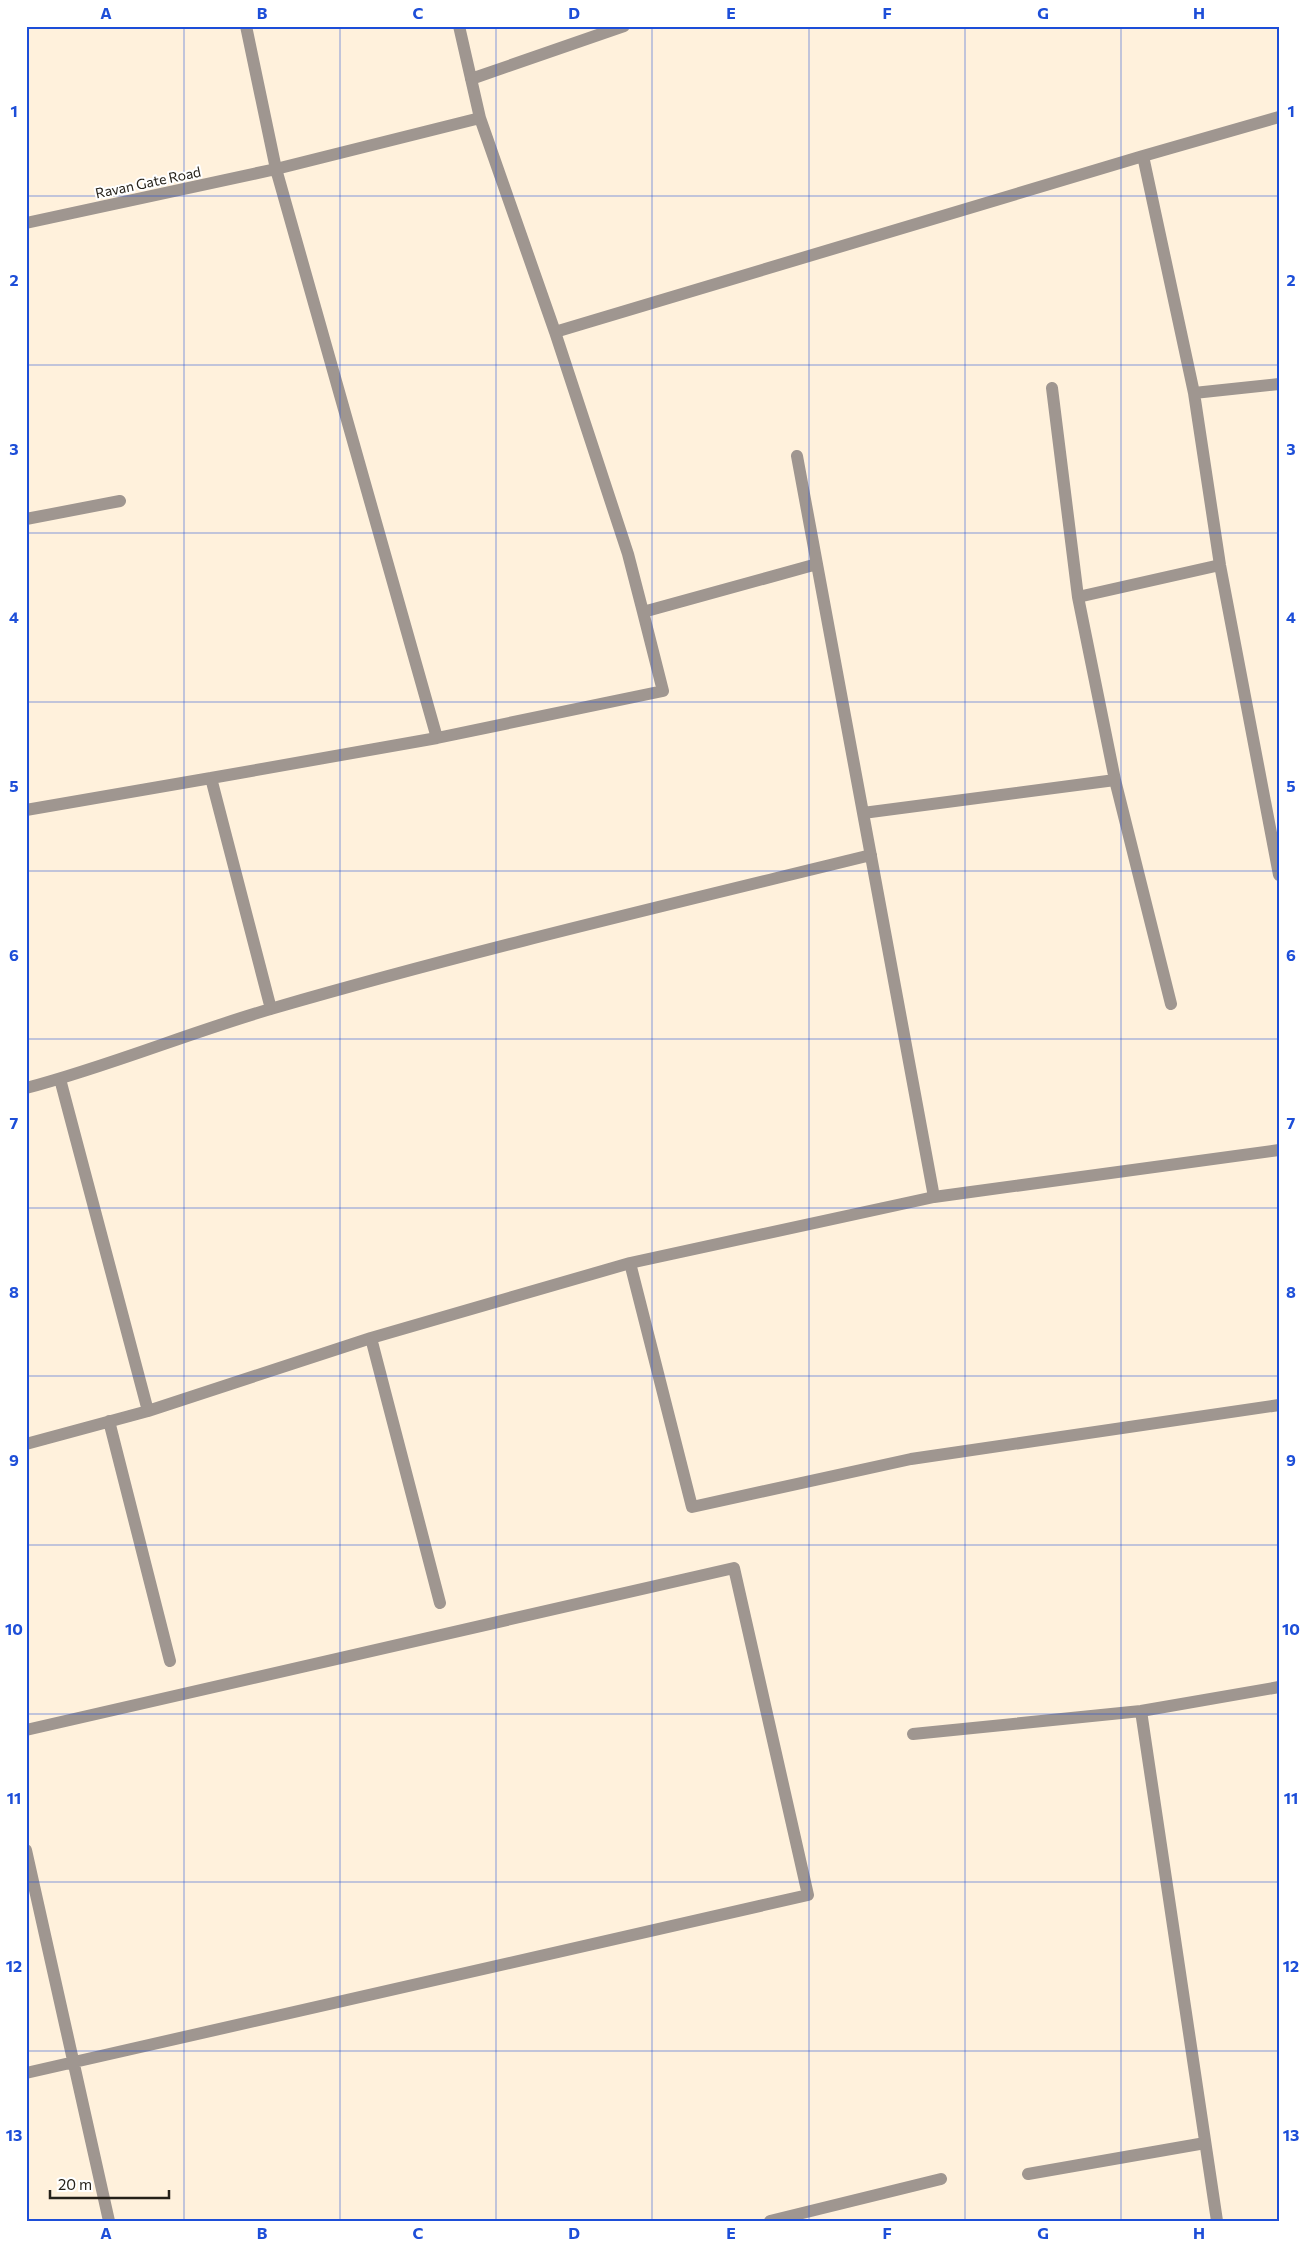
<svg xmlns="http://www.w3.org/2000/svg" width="1305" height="2247" font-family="Commissioner,sans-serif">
  <rect width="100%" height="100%" fill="#fff1dc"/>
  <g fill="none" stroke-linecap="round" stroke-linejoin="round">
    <!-- minor -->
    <path stroke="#9f9690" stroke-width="12" d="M246,26l30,143 161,569
      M471,79l153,-53
      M480,118l75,214 588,-176 51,237 26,172 59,310
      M1143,156l136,-39
      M26,223l250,-54 204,-51 -21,-92
      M555,332l73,222 15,58 174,-48
      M1194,393l85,-9
      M797,456l137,741
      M26,519l94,-18
      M1078,597l142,-32
      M1115,780l56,224
      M26,810l185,-32
      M863,813l252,-33 -37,-183 -26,-209
      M271,1009l-60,-231 226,-40 226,-47 -20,-79
      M26,1088c84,-22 164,-56 248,-80 197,-57 397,-104 597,-153
      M630,1263l62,244 219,-48 368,-54
      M371,1338l69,265
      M148,1411l223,-73 259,-75 304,-66 345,-47
      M109,1421l61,240
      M26,1444l122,-33 -88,-332
      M1141,1711l76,510
      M26,1730l708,-162 74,327 -782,178
      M913,1734l228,-23 138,-24
      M26,1850l83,371
      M1028,2174l177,-31
      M770,2221l171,-42"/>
  </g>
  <!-- grid -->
  <path fill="none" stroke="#1d4ed8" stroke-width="1" stroke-opacity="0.55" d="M184,26v2195M340,26v2195M496,26v2195M652,26v2195M809,26v2195M965,26v2195M1121,26v2195M26,196h1253M26,365h1253M26,533h1253M26,702h1253M26,871h1253M26,1039h1253M26,1208h1253M26,1376h1253M26,1545h1253M26,1714h1253M26,1882h1253M26,2051h1253"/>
  <g text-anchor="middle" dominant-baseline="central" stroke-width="4" stroke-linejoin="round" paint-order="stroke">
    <!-- street labels -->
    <g font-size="14" fill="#252119" stroke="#fff">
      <text transform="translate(148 182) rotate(-12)">Ravan Gate Road</text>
    </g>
  </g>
  <!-- border -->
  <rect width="1305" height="2247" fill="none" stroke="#ffffff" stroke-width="55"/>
  <!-- scale -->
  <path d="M50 2190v8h119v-8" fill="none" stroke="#252119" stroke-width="2.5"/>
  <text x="58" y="2190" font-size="15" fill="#252119" stroke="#ffffff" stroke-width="4" paint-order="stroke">20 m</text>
  <rect x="28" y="28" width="1250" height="2192" fill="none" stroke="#1d4ed8" stroke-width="2"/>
  <g font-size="16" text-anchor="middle" font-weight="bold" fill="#1d4ed8">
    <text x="106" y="19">A</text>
    <text x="262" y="19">B</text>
    <text x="418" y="19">C</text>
    <text x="574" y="19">D</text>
    <text x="731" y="19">E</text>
    <text x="887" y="19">F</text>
    <text x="1043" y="19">G</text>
    <text x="1199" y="19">H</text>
    <text x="14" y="117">1</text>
    <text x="1291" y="117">1</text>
    <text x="14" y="286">2</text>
    <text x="1291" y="286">2</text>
    <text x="14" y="455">3</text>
    <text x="1291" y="455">3</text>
    <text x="14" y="623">4</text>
    <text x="1291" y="623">4</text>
    <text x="14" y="792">5</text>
    <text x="1291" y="792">5</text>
    <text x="14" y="961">6</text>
    <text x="1291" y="961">6</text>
    <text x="14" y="1129">7</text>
    <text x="1291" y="1129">7</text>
    <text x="14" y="1298">8</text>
    <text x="1291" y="1298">8</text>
    <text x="14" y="1466">9</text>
    <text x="1291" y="1466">9</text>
    <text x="14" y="1635">10</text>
    <text x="1291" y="1635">10</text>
    <text x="14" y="1804">11</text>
    <text x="1291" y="1804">11</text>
    <text x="14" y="1972">12</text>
    <text x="1291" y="1972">12</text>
    <text x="14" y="2141">13</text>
    <text x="1291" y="2141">13</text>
    <text x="106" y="2239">A</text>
    <text x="262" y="2239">B</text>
    <text x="418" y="2239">C</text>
    <text x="574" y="2239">D</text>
    <text x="731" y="2239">E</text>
    <text x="887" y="2239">F</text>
    <text x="1043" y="2239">G</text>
    <text x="1199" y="2239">H</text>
  </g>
</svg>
